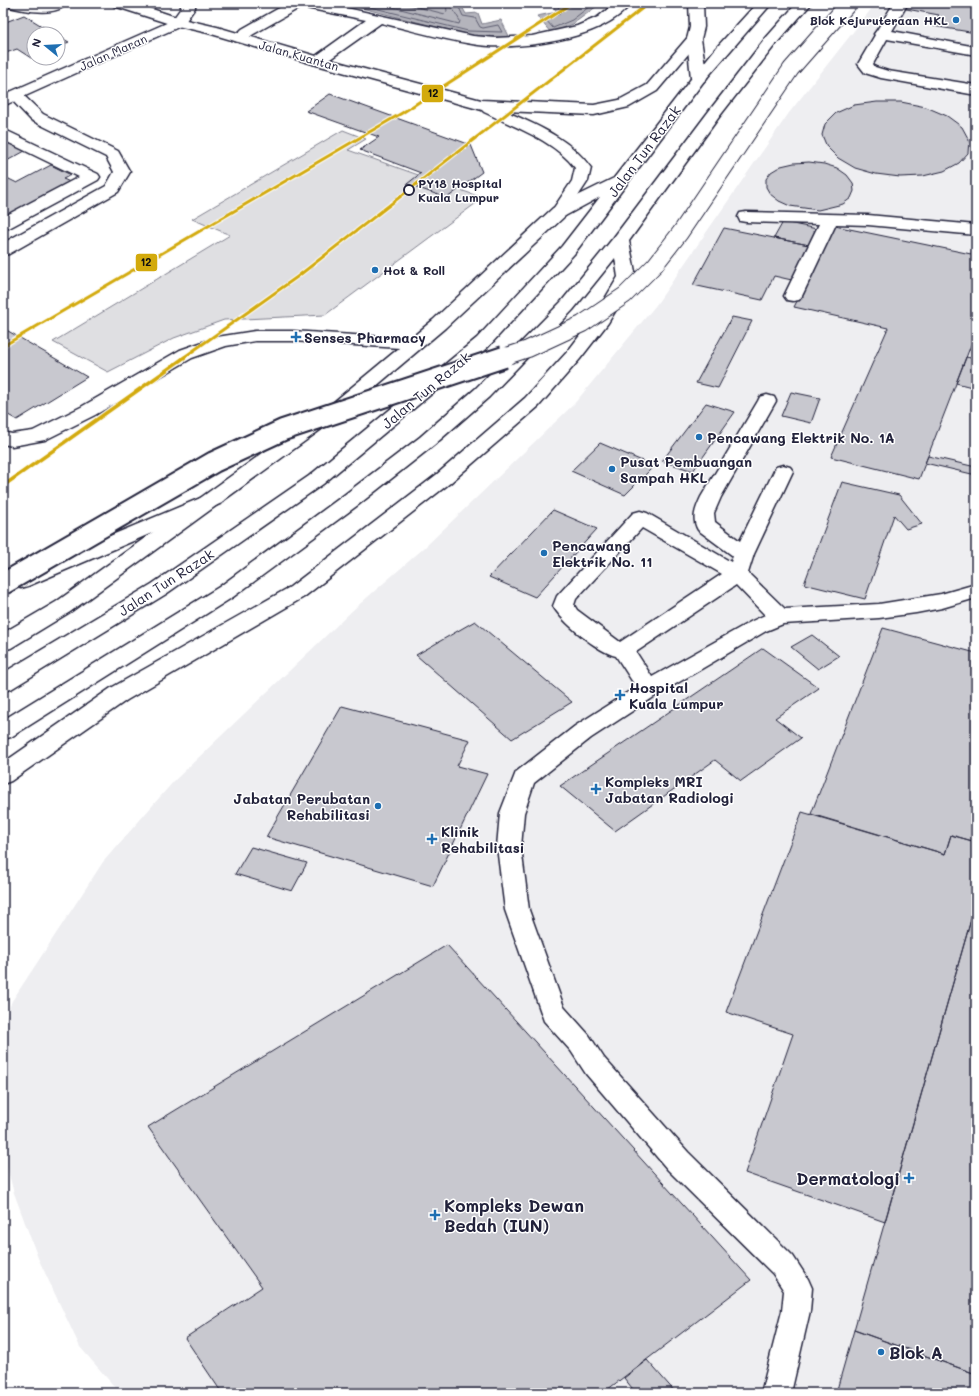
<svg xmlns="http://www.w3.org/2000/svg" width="979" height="1396" font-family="Mali,sans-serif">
  <rect width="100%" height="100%" fill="#fff"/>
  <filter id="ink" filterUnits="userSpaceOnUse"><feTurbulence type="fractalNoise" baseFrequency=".025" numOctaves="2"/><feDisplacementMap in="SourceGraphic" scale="8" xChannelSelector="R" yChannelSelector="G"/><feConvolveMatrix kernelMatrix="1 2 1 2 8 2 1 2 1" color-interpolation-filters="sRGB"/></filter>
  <g filter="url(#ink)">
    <!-- built -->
    <path fill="#eeeef1" d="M876,3h100v1390h-856l-40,-46 -42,-89 -24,-65 -11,-41v-128l9,-23 91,-139 71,-81 180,-172 70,-61 150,-144 82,-99 133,-192z"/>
    <!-- green -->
    <path fill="#dfdfe2" stroke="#80808e" d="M343,130l23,9 -18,11 135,48 -158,117 -101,5 -50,18 -66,34 -55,-30 177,-107 -38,-16z"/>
    <!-- water -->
    <path fill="#b4b4bc" stroke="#7a7a88" d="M363,3h97l6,11 12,-1 4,11 19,-4 9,18 -42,-3 -110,-28z
      M551,3h50l-28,21 -22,9 -14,-17 20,-4z"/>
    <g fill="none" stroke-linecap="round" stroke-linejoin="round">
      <!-- shore -->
      <path stroke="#5c5c6f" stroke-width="1" d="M365,3l1,3 102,25 34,1 -4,-7 -15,3 -3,-1 -5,-9 -12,-2 -6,-13
        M377,3l82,21 1,-3 -7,-12 -1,-6
        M401,3l44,11 2,-2 -1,-9
        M556,3l4,7v4l-14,6 7,8 19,-8 22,-17"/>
    </g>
    <!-- building -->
    <path fill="#c8c8cf" stroke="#22223b" d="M904,3h72v30l-43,-7 6,-11 -38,-7z
      M24,15l31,19h-21v23l-3,1 -14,-9 -14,5v-31z
      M58,36l11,6 -11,5z
      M330,94l141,51 11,27 -35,26 -40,-14 14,-11 -61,-23 19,-13 -73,-26z
      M877,102h24l25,5 21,9 15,11 7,13 -1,13 -9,10 -15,8 -21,5 -23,1 -24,-3 -21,-6 -17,-10 -11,-11 -5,-12 3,-11 11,-11 18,-8z
      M6,142l19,9 -22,12v-20z
      M809,162l15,2 13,4 10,7 6,8 1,8 -3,7 -8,6 -25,6 -28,-4 -11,-5 -9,-7 -4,-7v-8l5,-7 10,-6 13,-3z
      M51,165l20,10 -8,4 7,3 -67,37v-43l14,7z
      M783,222l39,8 -8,16 -40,-8z
      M835,226l136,28 5,-14v92l-57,147 -88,-22 57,-129 -94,-21z
      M724,228l90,18 -18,35 -22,-5 -12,24 -69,-15z
      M732,317l20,4 -34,67 -22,-5z
      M3,328l84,49 -70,43 -14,-8z
      M966,357l10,2v29l-20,-5z
      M791,392l29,6 -9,25 -30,-7z
      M706,403l29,9 -42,59 -31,-10z
      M600,443l54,23 -29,29 -54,-24z
      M928,456l48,11v8l-51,-12z
      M842,482l57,13 23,29 -16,5 -12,-14 -29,84 -61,-15z
      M553,510l44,19 -62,68 -46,-20z
      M475,621l97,81 -60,37 -96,-84z
      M883,628l93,25v189l-25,-7 -6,19 -134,-40z
      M812,635l27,21 -21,13 -27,-22z
      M763,648l56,40 -44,30 26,20 -60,43 -26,-21 -100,71 -55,-45z
      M342,706l128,34 -13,26 30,8 -54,112 -167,-49z
      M802,812l143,42 6,-19 25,7v60l-91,320 -140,-49 48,-139 -67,-22z
      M251,847l56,16 -15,28 -57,-17z
      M976,902v472l-122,-44z
      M447,945l304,335 -148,113h-381l-37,-55 77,-51 -114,-160z
      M854,1330l122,44v19h-140z
      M647,1360l29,33h-40l-12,-15z"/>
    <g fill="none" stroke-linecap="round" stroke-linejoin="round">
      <defs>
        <path id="lane" d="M4,3h63c-10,15 -46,7 -61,3z
          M181,3h14v5l-12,17 -5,1 -5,-1 -2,-3 10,-14z
          M288,3h36l149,33 23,2 36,-2 45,-10 21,-9 17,-14h16c-25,37 -118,49 -159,41 -31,-5 -61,-14 -91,-21l-58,41 -5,1 -5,-1 -2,-3 2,-3 53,-38 -65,-13 -49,28c-6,5 -9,8 -17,6l-2,-3 9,-9z
          M689,3h14l1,24 -3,12 6,39 -3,3 -5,2 -5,-2 -3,-3 -4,-39 3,-12z
          M894,3h14l-16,28 84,16v8l-89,-16 -14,25 2,3 13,4 88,14v10l-95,-17 -16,-5 -7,-9 17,-29 -1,-1 3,-4z
          M16,91l5,2 22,21 75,37 12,21 -12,20 -109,62 -6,1v-12l103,-57 8,-14 -8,-15 -75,-37 -23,-24 3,-3z
          M3,129l95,45 2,3 -2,3 -89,48 -6,1v-12l76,-40 -76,-37z
          M746,212l122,3 108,10v10l-108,-10 -32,-1 -34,72 -3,4 -6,1 -6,-1 -3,-4 35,-72 -73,-2 -6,-1 -2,-4 2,-4z
          M255,331h37l123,8 6,1 3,4 -3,4 -6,1 -123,-8h-37l-29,5 -34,12 -97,57 -50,25 -33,6 -9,-2v-12l9,2 21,-3 48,-24 99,-57 37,-13z
          M767,395l7,2 2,4 -55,96 -7,16 1,9 25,19 36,-74 7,-2 7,2 3,4 -39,83 -6,19 37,36 94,-5 62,-10 35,-10v14l-34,10 -26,5 -37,5 -96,6 -17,7 -109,64 -66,43 -57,45 -10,30 -3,34 8,63 35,97 25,28 15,23 84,94 105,104 15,23 4,9 -2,23 -19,82h-30l21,-82 2,-20 -11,-17 -105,-104 -82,-96 -15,-23 -27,-30 -39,-111 -8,-63 3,-34 16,-41 59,-46 61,-39 -20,-31c-18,-4 -54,-34 -63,-50l4,-10 76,-83 7,-2 7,2 84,49 2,-6 -35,-26c-7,-12 -2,-22 3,-33l57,-96 2,-4zM642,528l80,46 -102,68 -43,-32 -3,-5 2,-6zM736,585l29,30 -13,6 -100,56 -16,-25z"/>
        <path id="street" d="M178,18l5,1 2,3 -2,3 -180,81v-11z"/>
        <path id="secondary" d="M112,3h22l48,16 35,8 106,31 158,42 113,5 25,-5 28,-15 42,-49 5,-1 5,1 2,3 -44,52 -28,16 -35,8 -89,-4c31,14 66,28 86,57l-3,13 -23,35 -6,1 -6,-1 -2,-4 21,-31 3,-13c-21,-28 -61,-41 -91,-56l-2,-2 -169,-46 -105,-31 -35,-8 -59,-19z"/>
        <path id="primary" d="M757,3h15l-68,78 -130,173 -85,92 -166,138 -157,110 -155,95 -8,2v-18l149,-89 157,-108 168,-138 85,-92 38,-49 -35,19 -120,112 -96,81 -279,203 -59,36 -8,2v-17l53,-31 279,-201 98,-81 120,-112 61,-30 80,-103 22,-27z
          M797,3h15l-37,42 -56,72 -90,124 7,36 -28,46 -28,36 -41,47 -89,77 -146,114 -177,103 -116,81 -8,3v-21l108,-75 179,-101 146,-112 89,-77 43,-47 26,-34 24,-40 -3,-19 -42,52 -84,87 -55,48 -76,60 -125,92 -222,140 -8,2v-19l216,-133 125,-92 76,-58 55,-48 86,-87 53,-65 95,-126 56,-72z"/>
        <path id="highway" d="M215,492l7,1 3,5 -3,5 -194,83 -7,2 -7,-2 -3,-5 3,-5z"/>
      </defs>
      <!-- lane casing -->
      <use href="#lane" stroke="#22223b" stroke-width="3"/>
      <!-- street casing -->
      <use href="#street" stroke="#22223b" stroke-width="3"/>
      <!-- secondary casing -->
      <use href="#secondary" stroke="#22223b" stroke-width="3"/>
      <!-- primary casing -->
      <use href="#primary" stroke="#22223b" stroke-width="3"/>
      <!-- highway casing -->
      <use href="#highway" stroke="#22223b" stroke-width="3"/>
      <!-- lane -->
      <use href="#lane" fill="#fff" fill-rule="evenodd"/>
      <!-- street -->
      <use href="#street" fill="#fff" fill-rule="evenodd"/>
      <!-- secondary -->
      <use href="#secondary" fill="#fff" fill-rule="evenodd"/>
      <!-- primary -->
      <use href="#primary" fill="#fff" fill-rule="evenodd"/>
      <!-- highway -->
      <use href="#highway" fill="#fff" fill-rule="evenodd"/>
      <defs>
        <path id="highway-bridge-far1" d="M501,358l27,-9 54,-25 43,-29 30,-30 25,-32 111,-164 58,-66"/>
        <path id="highway-bridge" d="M3,584l211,-122 69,-32 221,-73"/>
      </defs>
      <!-- highway-bridge-far1 casing -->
      <use href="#highway-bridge-far1" stroke="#22223b" stroke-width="18" stroke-linecap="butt"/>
      <!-- highway-bridge casing -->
      <use href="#highway-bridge" stroke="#22223b" stroke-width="24" stroke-linecap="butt"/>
      <!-- highway-bridge-far1 -->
      <use href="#highway-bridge-far1" stroke="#fff" stroke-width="16"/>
      <!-- highway-bridge -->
      <use href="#highway-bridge" stroke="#fff" stroke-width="20"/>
      <defs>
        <path id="metro-1-far1" d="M3,346l399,-233 170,-110
          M183,358l114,-81 352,-274"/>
        <path id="metro-1" d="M3,486l182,-129"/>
      </defs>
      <!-- metro-1-far1 casing -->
      <use href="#metro-1-far1" stroke="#fff" stroke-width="5"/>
      <!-- metro-1 casing -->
      <use href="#metro-1" stroke="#fff" stroke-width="6"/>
      <!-- metro-1-far1 -->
      <use href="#metro-1-far1" stroke="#d3aa0c" stroke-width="3"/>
      <!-- metro-1 -->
      <use href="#metro-1" stroke="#d3aa0c" stroke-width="3.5"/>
    </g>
  </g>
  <!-- markers -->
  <g fill="#1f6fb2" stroke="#fff" stroke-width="1.5">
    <circle cx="956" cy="20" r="4"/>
    <circle cx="375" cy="270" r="4"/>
    <path d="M294 331h4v4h4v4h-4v4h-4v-4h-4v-4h4z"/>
    <circle cx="699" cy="437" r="4"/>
    <circle cx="612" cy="469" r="4"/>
    <circle cx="544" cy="553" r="4"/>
    <path d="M618 689h4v4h4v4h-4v4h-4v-4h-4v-4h4z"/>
    <path d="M594 783h4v4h4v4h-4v4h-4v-4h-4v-4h4z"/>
    <circle cx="378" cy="806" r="4"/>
    <path d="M430 833h4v4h4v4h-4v4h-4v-4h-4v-4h4z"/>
    <path d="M907 1172h4v4h4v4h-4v4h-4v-4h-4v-4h4z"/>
    <path d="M433 1209h4v4h4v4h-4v4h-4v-4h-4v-4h4z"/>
    <circle cx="881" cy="1352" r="4"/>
  </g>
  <circle fill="#fff" stroke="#22223b" stroke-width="2" cx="409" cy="190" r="5"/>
  <g text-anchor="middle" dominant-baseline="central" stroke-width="3" stroke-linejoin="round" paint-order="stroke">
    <!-- far-poi labels -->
    <g font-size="12" font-weight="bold" fill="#22223b" stroke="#fff" text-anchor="end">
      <text x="948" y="20">Blok Kejuruteraan HKL</text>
      <text x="383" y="270" text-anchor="start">Hot &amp; Roll</text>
    </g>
    <!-- far-street labels -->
    <g font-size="12" fill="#22223b" stroke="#fff">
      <text transform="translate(113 52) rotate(-24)">Jalan Maran</text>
      <text transform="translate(299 55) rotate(16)">Jalan Kuantan</text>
    </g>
    <!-- far-stop labels -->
    <g font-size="12" font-weight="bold" fill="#22223b" stroke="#fff" text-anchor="start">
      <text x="418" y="183">PY18 Hospital<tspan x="418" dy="14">Kuala Lumpur</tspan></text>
    </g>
    <!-- street labels -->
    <g font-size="14" fill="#22223b" stroke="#fff">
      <text transform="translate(644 151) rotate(-53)">Jalan Tun Razak</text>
      <text transform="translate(426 390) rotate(-40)">Jalan Tun Razak</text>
      <text transform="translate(166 582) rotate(-33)">Jalan Tun Razak</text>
    </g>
    <!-- poi labels -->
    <g font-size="14" font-weight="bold" fill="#22223b" stroke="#fff" text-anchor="start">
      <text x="304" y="337">Senses Pharmacy</text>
      <text x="707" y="437">Pencawang Elektrik No. 1A</text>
      <text x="620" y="461">Pusat Pembuangan<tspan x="620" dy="16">Sampah HKL</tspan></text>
      <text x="552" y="545">Pencawang<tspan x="552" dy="16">Elektrik No. 11</tspan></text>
      <text x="629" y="687">Hospital<tspan x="629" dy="16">Kuala Lumpur</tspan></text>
      <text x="605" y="781">Kompleks MRI<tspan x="605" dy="16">Jabatan Radiologi</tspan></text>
      <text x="370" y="798" text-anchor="end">Jabatan Perubatan<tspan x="370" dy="16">Rehabilitasi</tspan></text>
      <text x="441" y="831">Klinik<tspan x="441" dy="16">Rehabilitasi</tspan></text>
    </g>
    <!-- near-poi labels -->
    <g font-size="17" font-weight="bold" fill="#22223b" stroke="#fff" text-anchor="start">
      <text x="900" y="1178" text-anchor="end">Dermatologi</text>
      <text x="444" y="1205">Kompleks Dewan<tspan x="444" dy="20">Bedah (IUN)</tspan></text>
      <text x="889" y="1352">Blok A</text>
    </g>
  </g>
  <g stroke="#fff" stroke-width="1.5">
    <rect x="421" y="84" width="23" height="19" rx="4" fill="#d3aa0c"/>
    <rect x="135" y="253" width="23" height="19" rx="4" fill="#d3aa0c"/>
  </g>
  <g font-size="11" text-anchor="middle" font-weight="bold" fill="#111">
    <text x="433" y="97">12</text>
    <text x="146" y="266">12</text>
  </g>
  <!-- margin -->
  <rect width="979" height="1396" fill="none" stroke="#fff" stroke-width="16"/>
  <rect x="8" y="8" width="963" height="1380" fill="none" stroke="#22223b" stroke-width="1.5" filter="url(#ink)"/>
  <!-- north arrow -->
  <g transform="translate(46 46) rotate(288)"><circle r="19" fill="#ffffff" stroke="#a7a7b1"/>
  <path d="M0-3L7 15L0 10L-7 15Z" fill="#1f6fb2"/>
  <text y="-6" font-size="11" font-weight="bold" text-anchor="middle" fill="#22223b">N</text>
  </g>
</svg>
